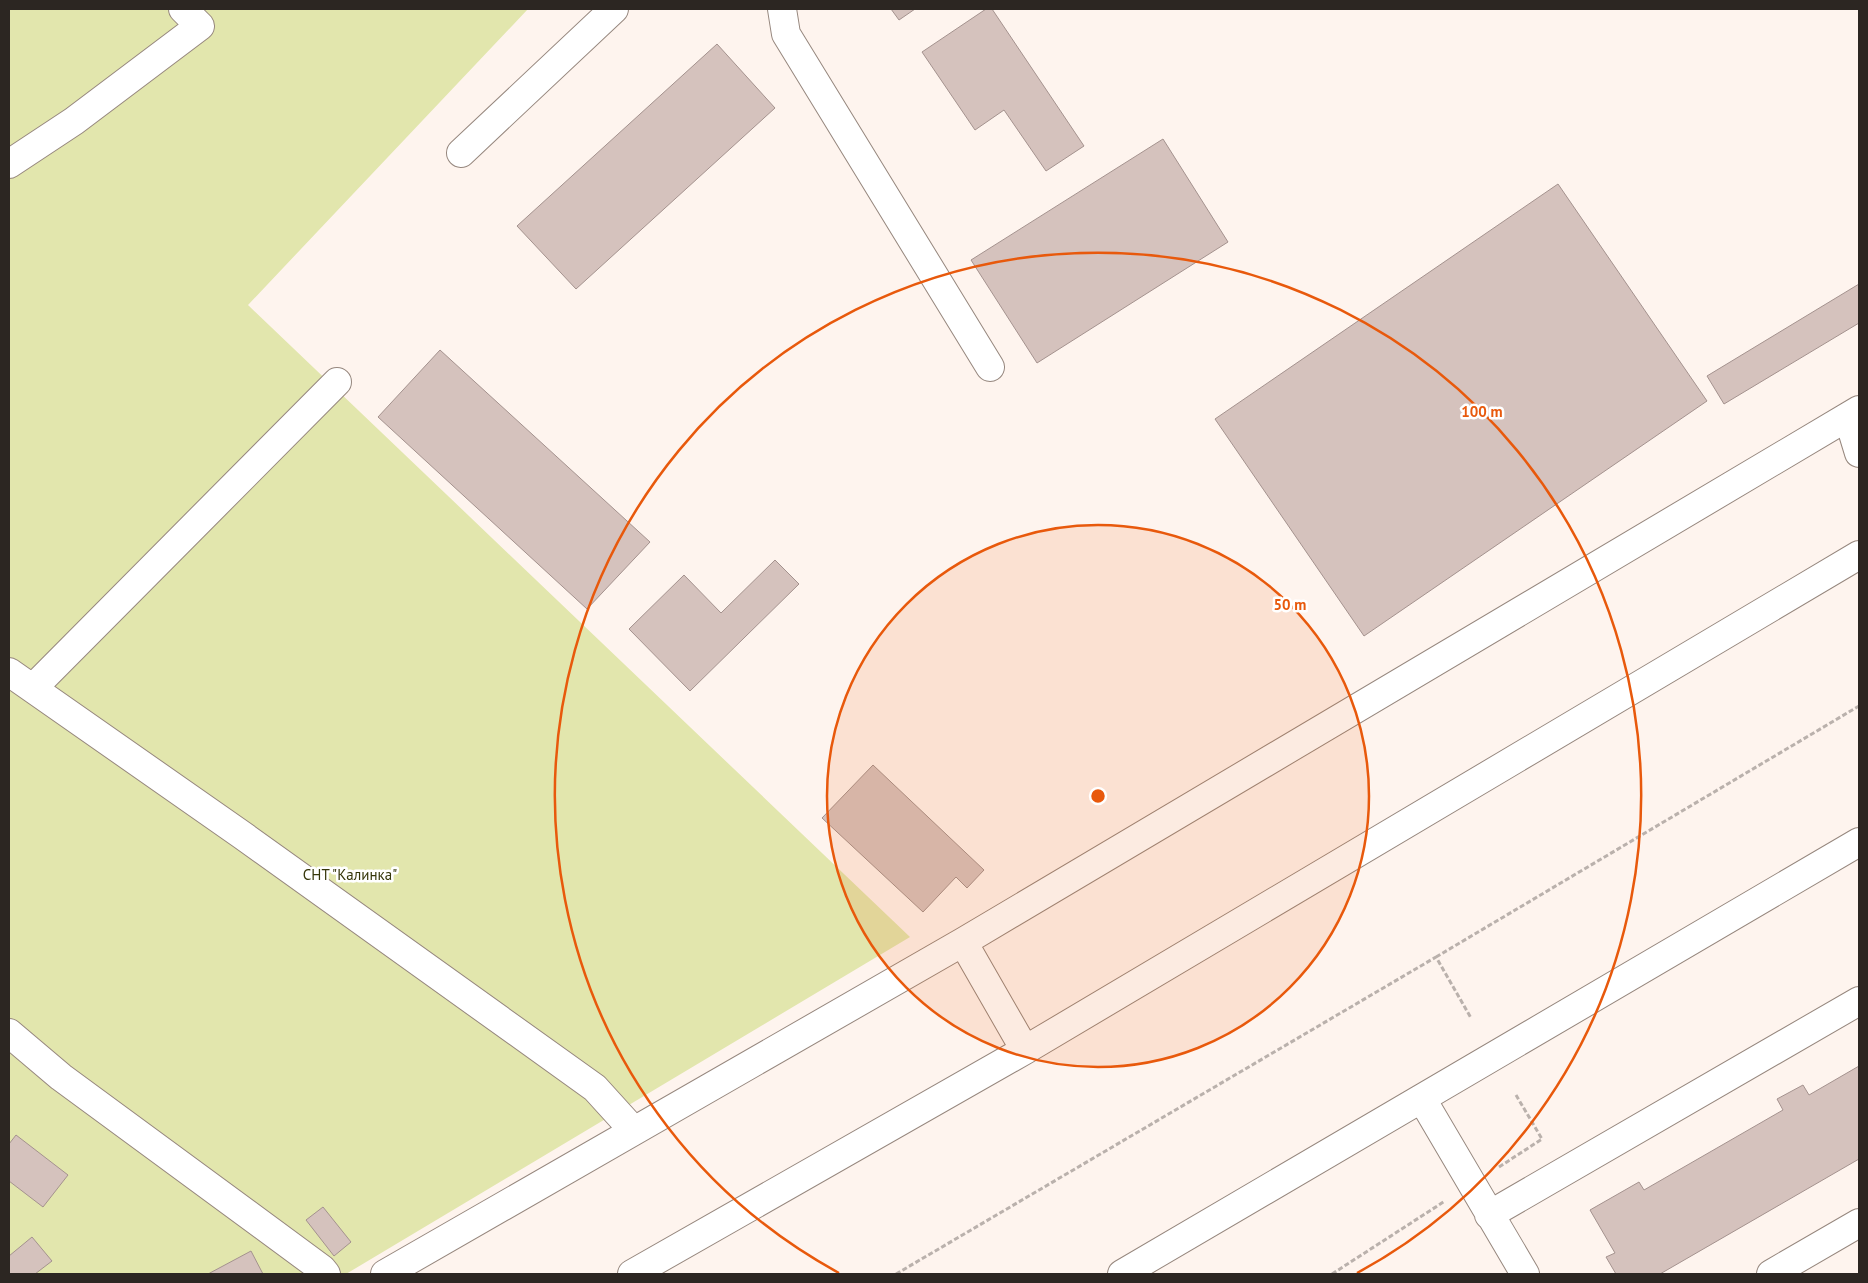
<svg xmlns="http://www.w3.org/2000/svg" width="1868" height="1283" font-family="'PT Sans',sans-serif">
  <rect width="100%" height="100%" fill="#fef4ee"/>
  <!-- green -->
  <path fill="#e2e6ad" d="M9,9h519l-280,296 662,632 -564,337h-337z"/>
  <!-- building -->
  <path fill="#d5c2bd" stroke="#a4928e" d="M891,9h24l-16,11z
    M986,9h6l92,137 -38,25 -42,-61 -29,20 -53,-78z
    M717,44l58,64 -199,181 -59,-63z
    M1163,139l65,103 -191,121 -66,-103z
    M1558,184l149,217 -343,235 -149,-217z
    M1859,284v39l-135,81 -17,-28z
    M440,350l210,192 -63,67 -209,-192z
    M775,560l24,24 -109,107 -61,-62 55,-54 37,38z
    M873,765l111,105 -17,18 -11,-11 -33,35 -101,-94z
    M1859,1066v93l-199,115h-44l-10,-17 9,-4 -25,-43 49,-28 5,8 139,-80 -6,-11 26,-14 6,10z
    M16,1135l52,40 -25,32 -34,-26v-37z
    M323,1207l28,35 -17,14 -28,-36z
    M32,1237l20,24 -17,13h-26v-18z
    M251,1251l12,23h-55z"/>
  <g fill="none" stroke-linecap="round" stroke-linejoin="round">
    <defs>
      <path id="minor" d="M782,9l4,25 204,333
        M461,153l153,-144
        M9,164l65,-43 126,-95 -17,-17
        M1848,417l11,36
        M9,672l233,163 353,253 39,43
        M33,688l304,-306
        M963,942l62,108
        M9,1033l52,44 261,192 4,5
        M1422,1099l103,175
        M1489,1215l370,-214
        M385,1274l578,-332 896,-532
        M632,1274l393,-224 834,-495
        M1122,1274l737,-432
        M1771,1274l88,-51"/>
    </defs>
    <!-- minor casing -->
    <use href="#minor" stroke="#96877e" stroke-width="30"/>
    <!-- path -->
    <path stroke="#bab1ac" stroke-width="3" stroke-dasharray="5 2.5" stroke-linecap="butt" d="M1436,957l423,-251
      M1499,1167l43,-28 -26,-44
      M896,1274l540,-317 35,61
      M1332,1274l113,-73"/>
    <!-- minor -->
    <use href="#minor" stroke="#fff" stroke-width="28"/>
  </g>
  <!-- distance rings -->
  <circle cx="1098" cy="796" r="271" fill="#e8590c" fill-opacity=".12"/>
  <g fill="none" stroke="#e8590c" stroke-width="2.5">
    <circle cx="1098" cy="796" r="271"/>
    <path d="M839 1273A543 543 0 1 1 1357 1273"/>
  </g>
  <g text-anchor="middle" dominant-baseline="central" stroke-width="5" stroke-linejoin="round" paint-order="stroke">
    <!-- park labels -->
    <g font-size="15" fill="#353609" stroke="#fff">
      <text x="350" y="874">СНТ "Калинка"</text>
    </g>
  </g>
  <circle cx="1098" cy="796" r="8" fill="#e8590c" stroke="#fff" stroke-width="2.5"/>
  <g font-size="15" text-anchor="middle" font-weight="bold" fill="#e8590c" stroke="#fff" stroke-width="5" stroke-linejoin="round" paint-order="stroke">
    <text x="1482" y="417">100 m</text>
    <text x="1290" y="610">50 m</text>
  </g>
  <!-- border -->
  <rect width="1868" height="1283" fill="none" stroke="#2c2622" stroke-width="20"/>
</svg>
